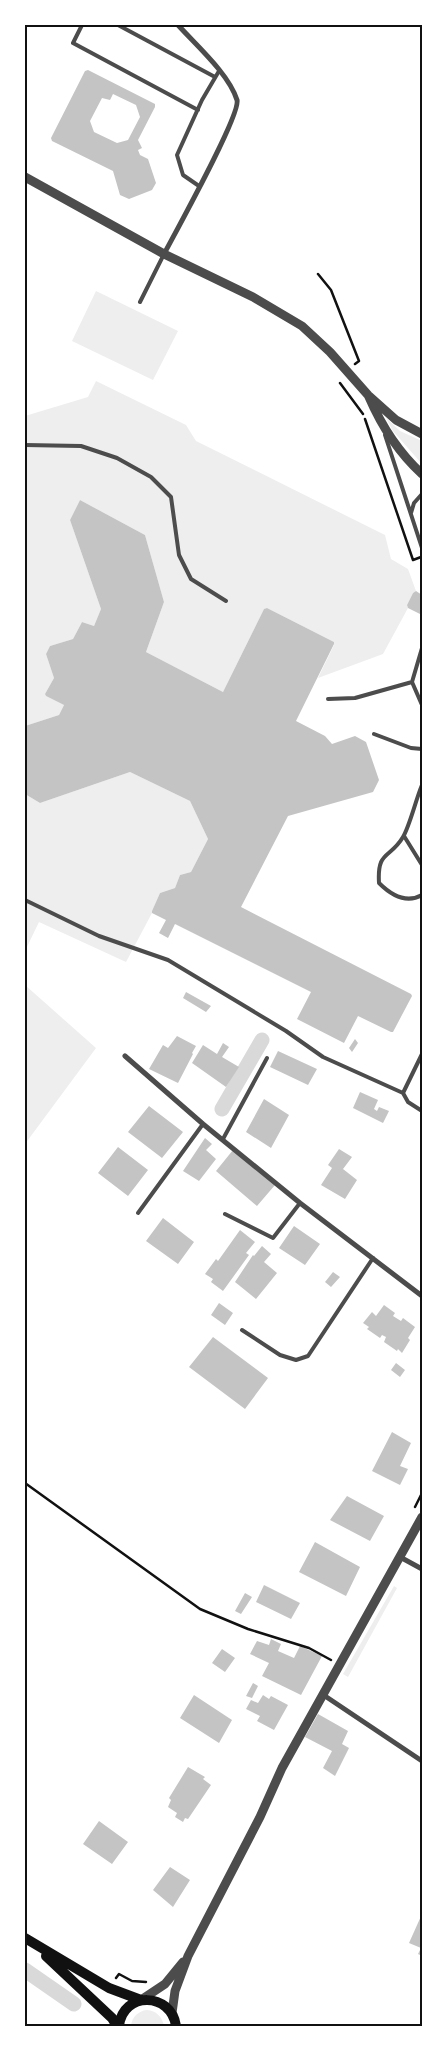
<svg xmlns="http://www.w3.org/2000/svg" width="447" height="2051" font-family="'Source Sans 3',sans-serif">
  <rect width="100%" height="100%" fill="#fff"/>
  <!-- green -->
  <path fill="#eee" d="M96,291l82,40 -25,49 -81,-39z
    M96,381l90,44 10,16 189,94 6,24 17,10 8,22 -3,2 -6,12 1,3 -25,46 -65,24 16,-33v-3l-67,-34 -3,1 -41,83 -77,-40 18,-50 -19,-67 -65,-35 -10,20 31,89 -7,17 -12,-4 -9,17 -23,7 -4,8 8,24 -9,16 1,2 18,9 -5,10 -34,11v-310l63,-19z
    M386,418l14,13 22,10v23l-29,-33z
    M130,772l60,29 18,38 -17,33 -11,3 -5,13 -15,5 -8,18v2l-26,49 -87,-40 -14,29v-157l15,9z
    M25,985l71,63 -71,96z
    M394,1586l3,2 -49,89 -5,-3z
    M147,2010c9,1 15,6 17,16h-33c1,-9 7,-15 16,-16z"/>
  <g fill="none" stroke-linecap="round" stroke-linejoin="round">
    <!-- canal -->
    <path stroke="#d9d9d9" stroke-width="15" d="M222,1109l40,-69
      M25,1970l49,34"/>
  </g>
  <!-- building -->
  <path fill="#c4c4c4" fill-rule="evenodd" d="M88,70l67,34v3l-17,33 4,8 -4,2 2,5 8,4 8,24 -4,7 -23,9 -9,-4 -7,-24 -61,-30 -1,-3 34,-67zM113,94l23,11 4,12 -12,23 -11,3 -23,-11 -4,-11 12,-23 8,2z
    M80,500l65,35 19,67 -18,50 77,40 41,-83 3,-1 67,34v2l-38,77 29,15 7,8 23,-8 11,6 13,38 -6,12 -85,24 -47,91 170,87 1,2 -19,36h-2l-33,-16 -14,27 -47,-24 14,-27 -136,-68 -7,14 -9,-5 7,-13 -14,-7v-2l8,-18 15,-5 5,-13 11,-3 17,-33 -18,-38 -60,-29 -90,31 -15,-9v-68l34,-11 5,-10 -18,-9 -1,-2 9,-16 -8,-24 4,-8 23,-7 9,-17 12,4 7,-17 -31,-89z
    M416,591l6,4v20l-14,-7 -1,-3 6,-12z
    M186,992l25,14 -5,6 -23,-14z
    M177,1036l19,10 -4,7 1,1 -15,29 -29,-14 14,-24 5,3z
    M355,1039l3,4 -6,9 -3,-4z
    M223,1043l6,4 -7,10 17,10 -13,20 -34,-24 11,-18 14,9z
    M278,1051l39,18 -9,16 -38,-18z
    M360,1092l18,8 -4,9 3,2 2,-4 10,4 -6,12 -30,-15z
    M264,1099l25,16 -18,33 -25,-16z
    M149,1106l34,26 -21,26 -34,-26z
    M205,1138l7,6 -6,6 10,9 -17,22 -16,-10z
    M118,1147l30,23 -20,26 -30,-23z
    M339,1149l13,8 -9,12 14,11 -12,19 -24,-14 11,-17 -4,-3z
    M233,1150l42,35 -18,21 -41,-35z
    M163,1218l31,24 -16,22 -32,-23z
    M294,1226l26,18 -15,21 -26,-17z
    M240,1230l15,12 -9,11 3,2 -26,36 -12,-9 2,-3 -8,-5 11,-15 2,2z
    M262,1246l9,8 -7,8 13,11 -21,26 -21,-17 18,-27 1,1z
    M333,1272l7,5 -9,10 -6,-5z
    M219,1303l14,10 -8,12 -14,-10z
    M384,1305l11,8 -2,3 8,5 2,-3 12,9 -7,11 2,2 -8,13 -4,-4 -1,2 -13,-9 2,-5 -4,-2 -2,3 -13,-9 2,-2 -6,-4 9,-11 4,4z
    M213,1337l55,41 -23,31 -56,-42z
    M396,1363l9,7 -5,7 -9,-7z
    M392,1432l19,11 -11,23 8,3 -8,16 -28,-14z
    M347,1496l37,20 -14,25 -40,-21z
    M315,1542l45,25 -14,29 -47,-24z
    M264,1585l36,18 -9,16 -35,-17z
    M245,1593l7,4 -11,17 -6,-3z
    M271,1639l10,5 -3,7 16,7 6,-12 22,10 -21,39 -39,-19 7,-13 -19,-9 7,-13 12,4z
    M222,1649l13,9 -10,14 -13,-9z
    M253,1683l5,3 -6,12 -6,-2z
    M194,1695l38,25 -13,23 -39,-25z
    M263,1695l6,4 2,-3 17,9 -14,25 -17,-9 3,-5 -14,-7 5,-9 7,3z
    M318,1714l30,17 -6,13 7,4 -14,28 -12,-8 9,-17 -27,-14z
    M188,1767l17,10 -2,2 8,6 -23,34 -3,-1 -2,4 -8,-5 2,-4 -9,-6 3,-7 -2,-2z
    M99,1821l29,21 -16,22 -29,-20z
    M170,1867l20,13 -17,27 -20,-17z
    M422,1914v42l-4,-2 3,-6 -12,-5z"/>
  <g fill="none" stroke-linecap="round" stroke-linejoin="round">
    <!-- path -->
    <path stroke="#111" stroke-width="2.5" d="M318,274l13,16 28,71 -4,3
      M340,383l23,31
      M365,419l48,141 8,-3
      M25,1483l175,126 48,20 61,19 22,12
      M415,1507l7,-14
      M116,1978l3,-4 13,7 14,1"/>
    <!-- service -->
    <path stroke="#4c4c4c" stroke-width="4" d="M82,25l-9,18 125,67
      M118,25l97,52
      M199,186l-16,-11 -6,-20 25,-55 17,-29
      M140,302l24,-48
      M385,435l37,113
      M25,445l56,1 36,12 34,19 20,20 8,58 12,24 35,22
      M411,513l3,-10 8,-9
      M422,648l-10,34 10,23
      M328,699l27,-1 57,-16
      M374,734l37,14 11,1
      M422,785c-6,14 -12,40 -19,52 -13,22 -26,13 -24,46 12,12 27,21 43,12
      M404,836l18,29
      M25,900l74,36 69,24 118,71 37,26 80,36
      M422,1054l-19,39 5,9 14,9
      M223,1139l44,-81
      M138,1213l65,-89
      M225,1214l48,24 27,-35
      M242,1330l38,25 16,5 12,-4 65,-98"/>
    <!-- minor -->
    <path stroke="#4c4c4c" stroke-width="5" d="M164,254c11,-21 77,-140 73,-154 -8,-26 -41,-55 -59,-75
      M125,1056l78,68 97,79 122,93
      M400,1557l22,12
      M322,1694l100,67"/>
    <!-- tertiary -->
    <path stroke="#4c4c4c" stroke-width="9" d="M25,177l139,77 89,43 49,29 28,26 38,43 28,25 26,14
      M369,397c13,30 29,55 53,77
      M141,2000l24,-16 18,-22
      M172,2013l3,-22 13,-35 72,-139 22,-49 140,-251"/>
    <!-- secondary -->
    <path stroke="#111" stroke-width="10" d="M25,1938l84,50 32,12
      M46,1956l66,62 5,8
      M119,2026c4,-35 52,-34 57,0"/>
  </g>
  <!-- border -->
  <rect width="447" height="2051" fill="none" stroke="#ffffff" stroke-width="52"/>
  <rect x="26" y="26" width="395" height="1999" fill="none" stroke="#111" stroke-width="2"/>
</svg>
